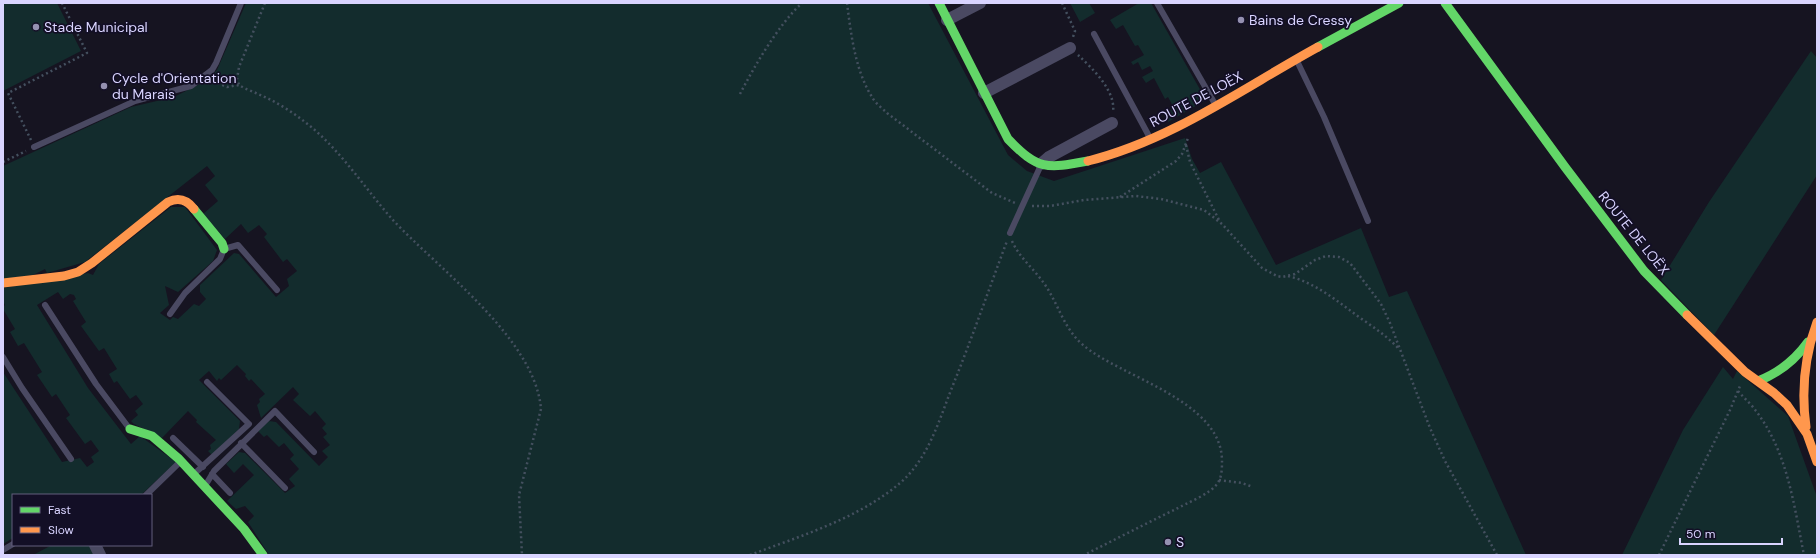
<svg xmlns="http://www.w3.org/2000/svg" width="1820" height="558" font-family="'DM Sans',sans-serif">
  <rect width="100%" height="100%" fill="#161421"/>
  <!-- green -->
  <path fill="#132c2d" d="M3,3h54l24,48 -78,40z
    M246,3h682l80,152 19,16 27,10 131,-43 7,21 8,14 21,-11 55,103 85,-37 28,69 18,-6 119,264h-1257l-21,-33 6,-6 -9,-10 -9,3 -9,-8 27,-26 -11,-11 -9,9 -8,-9 13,-12 6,1 40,40 10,-7 -6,-7 10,-10 -9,-10 4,-4 -10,-12 -5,4 -12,-12 -3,2 -6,-6 11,-10 7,1 43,44 9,-9 -6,-6 8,-6 -7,-8 4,-3 -5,-6 4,-4 -11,-13 -5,5 -17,-16 6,-6 -6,-7 -32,31 -4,-13 3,-3 -1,-3 6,-5 -14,-15 -2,2 -4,-5 1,-2 -9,-9 -16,15 -2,-2 -2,3 -8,-10 -10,9 41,41 -1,8 -27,26 -4,-4 3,-2 -1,-4 6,-5 -20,-18 1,-2 -9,-9 -26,27 -28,-14 -3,-3 7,-6 -3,-4 8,-7 -7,-9 -6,4 -13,-18 -3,2 -5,-9 8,-5 -13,-21 -5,3 -18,-25 5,-4 -13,-21 3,-2 -2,-4 -4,-1 -7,5 -5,-7 -21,13 51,83 43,56 9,-8 36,26 -35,33h-128v43l-10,6v-172l59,90 18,-4 7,9 7,-5 -3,-5 8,-6 -8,-11 -6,4 -19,-26 4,-3 -14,-21 -4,3 -15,-22 5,-3 -18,-29 -6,3 -8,-14 5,-3 -12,-20v-2l2,-2 -2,-4v-13l85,-15 5,2 6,-11 72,-57h14l32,43 -4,11 -35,31 -13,-6 4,19 -9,8 10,7 3,-3 5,2 16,-15 5,2 7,-7 -6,-7v-7l34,-32 5,1 37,43 13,-11 -2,-7 10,-8 -10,-12 -4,3 -19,-25 3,-3 -8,-9 -11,8 -7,-9 -16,15 -22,-25 15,-13 -13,-16 10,-9 -8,-10 -122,96 -38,11 -2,-4 -12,6 -30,4v-113l128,-59 43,-10 32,-16 11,-11z
    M1070,3h19l6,10 -15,9z
    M1139,3h12l55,97 -38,22 -5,-8 11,-6 -6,-11 -3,2 -11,-21 -8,5 -4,-6 11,-6 -3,-5 -8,4 -4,-8 -5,3 -2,-3 13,-7 -6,-10 -3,1 -12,-21 -7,4 -6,-9z
    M1811,51l6,7v117l-103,160 -53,-55 48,-78z
    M1723,367l10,12 4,-8 51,45 29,81v58h-195l61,-125z
    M52,545h38l6,10h-63z"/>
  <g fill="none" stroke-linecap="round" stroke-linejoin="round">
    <!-- path -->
    <path stroke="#44505f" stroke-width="2.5" stroke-dasharray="2 3" stroke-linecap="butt" d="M265,3l-26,64 -2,12 2,6c6,4 13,6 19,9 17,7 33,17 47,28 34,26 59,65 87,97 46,50 143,119 149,190l-22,86 3,60
      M847,3c4,31 8,67 25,94 3,6 10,11 15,16l105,80 23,10
      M1062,3l13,28 -2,6
      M1078,55c15,14 38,36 35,57
      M213,81l14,6 12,-2
      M740,94c15,-29 39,-70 62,-91
      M31,140l-23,-47 79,-40 -25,-50
      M1186,145l4,17 30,60
      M3,162l23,-11
      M1120,197l56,-36 6,-7 6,-16
      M1032,206h18l34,-6 52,-4 25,3 43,11 18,14 40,44 15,8 5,1 13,-3 20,-14 11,-4 13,1 11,6 31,41 9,19 40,105 15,33 52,94
      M1012,241c7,16 21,27 31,41 15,20 20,46 40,63 37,32 139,55 139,116 0,7 0,17 -5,23 -7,10 -30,19 -41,25 -31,15 -62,31 -92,46
      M1288,276c28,7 49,25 71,41 14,10 28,19 39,31
      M1738,391c6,7 13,13 18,20 32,42 38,95 48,144
      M1219,480l23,3 11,4
      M750,555c50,-19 108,-36 150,-72 29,-25 39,-63 53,-98 19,-47 36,-96 54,-144
      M1659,555l71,-145 10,-24"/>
    <!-- lane -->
    <path stroke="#4a4962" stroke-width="6" d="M1157,3l58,101
      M1094,34l56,104
      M1297,61l27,56 44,104
      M34,147l101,-46 56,-15 21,-16 4,-7 25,-60
      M1010,233l31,-68
      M45,305l51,79 33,44
      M170,314l15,-21 35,-34 4,-10 14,-4 39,45
      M3,357l19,31 49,71
      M173,438l30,29
      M241,443l44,45
      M194,474l55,-50 -42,-42
      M212,474l18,19
      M205,486l9,-15 61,-60 39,41
      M146,495l34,-33
      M3,550l10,-6"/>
    <!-- street -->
    <path stroke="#4a4962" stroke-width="12" d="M947,20l33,-17
      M984,93l86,-45
      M1041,164l8,-7 63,-34
      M95,545l5,10"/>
    <!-- fast -->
    <path stroke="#63d668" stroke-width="9" d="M939,3l69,136c30,31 38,30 80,22
      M1445,3l120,164 79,104 43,44
      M1318,47l81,-44
      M194,209l28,34 2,6
      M1758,381c21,-8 37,-21 50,-39
      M130,429l22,7 27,23 65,70 19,26"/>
    <!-- slow -->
    <path stroke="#ff974d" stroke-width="9" d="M1088,161c84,-21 155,-73 230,-114
      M3,283l61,-7 14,-4 14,-9 76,-61c11,-5 19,-2 26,7
      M1687,315l58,57 29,21 13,12 20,29 10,28
      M1806,427c-5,-37 -2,-70 11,-105"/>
  </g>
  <!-- markers -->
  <g fill="#9591b1" stroke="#130f26" stroke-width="1.5">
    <circle cx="1241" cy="20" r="4"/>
    <circle cx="36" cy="27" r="4"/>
    <circle cx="104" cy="86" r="4"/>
    <circle cx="1168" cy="542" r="4"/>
  </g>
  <g text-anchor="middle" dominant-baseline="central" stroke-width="3.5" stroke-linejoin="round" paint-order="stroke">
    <!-- poi labels -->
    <g font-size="14" fill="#d9d4ff" stroke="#130f26" text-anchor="start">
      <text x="1249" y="20">Bains de Cressy</text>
      <text x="44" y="27">Stade Municipal</text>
      <text x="112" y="78">Cycle d'Orientation<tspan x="112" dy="16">du Marais</tspan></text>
      <text x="1176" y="542">S</text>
    </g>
    <!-- street labels -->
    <g font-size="14" fill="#d9d4ff" stroke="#130f26">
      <text transform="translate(1196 99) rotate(-28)">ROUTE DE LOËX</text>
      <text transform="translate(1634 233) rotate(51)">ROUTE DE LOËX</text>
    </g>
  </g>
  <!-- border -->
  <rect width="1820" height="558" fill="none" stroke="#d9d4ff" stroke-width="8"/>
  <!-- legend -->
  <rect x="12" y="494" width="140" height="52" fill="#130f26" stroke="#625e7d"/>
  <rect x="20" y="507" width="20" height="6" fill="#63d668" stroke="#625e7d"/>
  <text x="48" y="514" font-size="12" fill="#d9d4ff">Fast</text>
  <rect x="20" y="527" width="20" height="6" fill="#ff974d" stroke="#625e7d"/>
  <text x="48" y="534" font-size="12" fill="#d9d4ff">Slow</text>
  <!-- scale -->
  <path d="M1680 538v6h102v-6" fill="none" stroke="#d9d4ff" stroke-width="2"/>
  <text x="1686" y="538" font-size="12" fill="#d9d4ff" stroke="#130f26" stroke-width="3" paint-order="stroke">50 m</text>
</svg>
